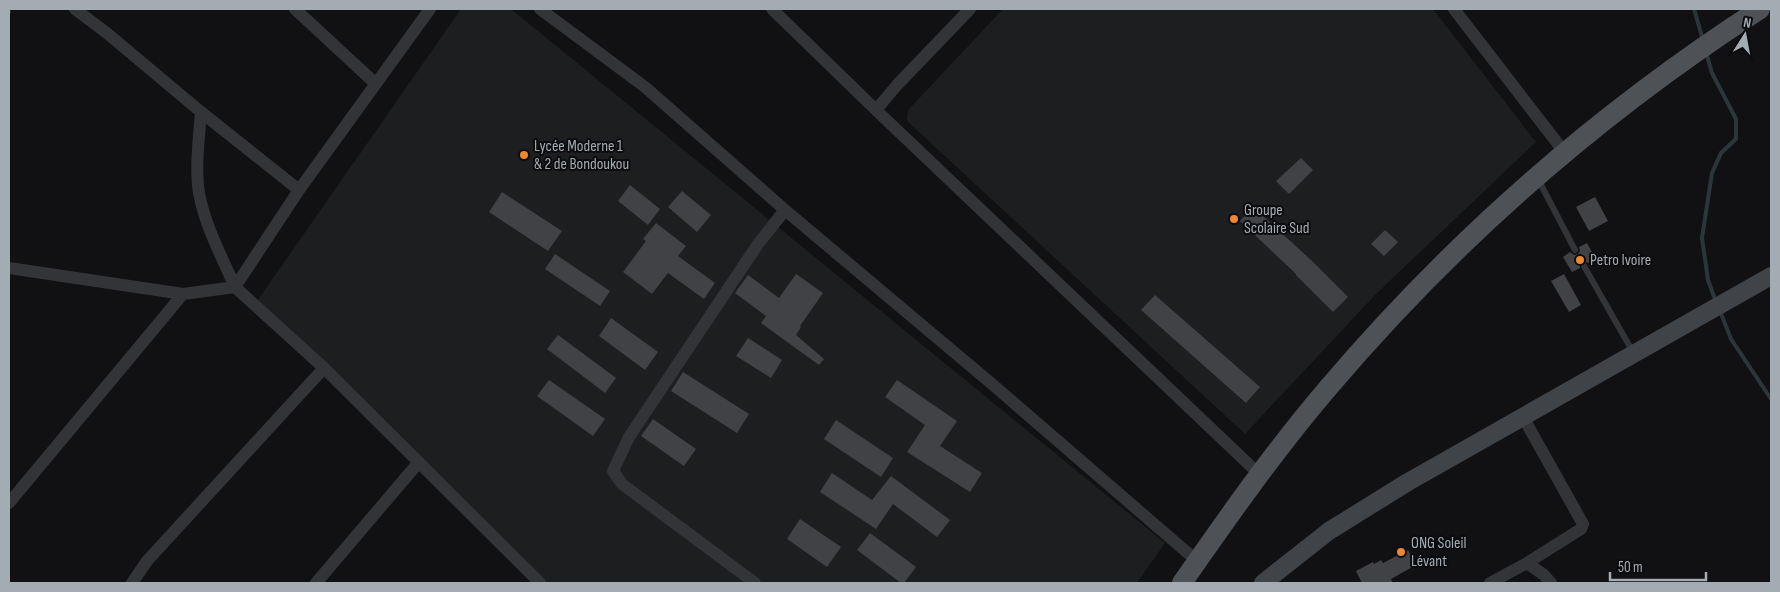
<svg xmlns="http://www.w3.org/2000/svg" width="1780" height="592" font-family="'Sofia Sans Condensed',sans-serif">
  <rect width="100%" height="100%" fill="#111113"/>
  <!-- built -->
  <path fill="#1d1e20" d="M461,9h50l654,534 -28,40h-590l-290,-282z
    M1003,9h430l103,133 -161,153 -130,139 -338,-313 1,-11z"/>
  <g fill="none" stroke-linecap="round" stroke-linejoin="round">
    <!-- stream -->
    <path stroke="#2b363b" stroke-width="4" d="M1694,9l9,31
      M1706,52l6,21 24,46v20l-15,14 -9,20 -10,65 6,42 8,22
      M1720,311l11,28 40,60"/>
  </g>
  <!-- building -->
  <path fill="#404246" d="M1301,158l12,12 -24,24 -13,-13z
    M630,185l30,24 -12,16 -30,-24z
    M682,191l29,24 -14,17 -29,-25z
    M502,192l60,39 -14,20 -59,-39z
    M1595,197l13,24 -19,10 -13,-24z
    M1253,207l58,53 37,37 -15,15 -37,-37v-1l-56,-53z
    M656,223l30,23 -8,10 37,27 -11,16 -36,-26 -16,21 -29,-22 23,-31 -3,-2z
    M1385,230l13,12 -14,14 -13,-12z
    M1587,243l9,16 -8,4 -6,-2 -2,3v4l-8,4 -9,-15 7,-5 4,3 4,-1 2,-3 -1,-4z
    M555,254l55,37 -10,15 -55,-37z
    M796,274l27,19 -23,33 1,1 -5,8 28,24 -5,6 -58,-42 5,-7 -31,-23 13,-18 31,23z
    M1564,274l17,31 -12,7 -18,-31z
    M1155,295l105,92 -14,16 -105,-93z
    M611,318l47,34 -13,18 -46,-34z
    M558,335l58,43 -11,15 -58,-44z
    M748,338l34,22 -11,18 -35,-22z
    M683,372l66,42 -12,19 -66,-42z
    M549,380l56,39 -12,17 -56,-40z
    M897,380l60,41 -17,25 42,27 -12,19 -63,-40 18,-27 -40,-28z
    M653,419l43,30 -12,17 -43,-30z
    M836,420l57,38 -12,19 -57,-38z
    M832,473l40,27 19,-24 59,44 -13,17 -44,-33 -17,25 -56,-37z
    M800,519l41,28 -14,20 -40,-28z
    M870,533l46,34 -12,16h-3l-44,-33z
    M1408,550l8,15 -25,14 2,4h-31l-6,-12 17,-9 1,2 7,-4 2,3z"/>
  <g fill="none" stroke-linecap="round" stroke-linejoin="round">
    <!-- path -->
    <path stroke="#383b3e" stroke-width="2.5" stroke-dasharray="2.5 4" stroke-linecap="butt" d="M9,13l3,-4"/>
    <!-- lane -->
    <path stroke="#323438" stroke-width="6" d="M1538,179l37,71
      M1584,266l50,88"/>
    <!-- street -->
    <path stroke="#323438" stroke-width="12" d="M75,9l33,25 93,78 98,78
      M295,9l81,75
      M430,9l-131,181 -64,97 89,81 216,215
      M540,9l105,78 140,123 207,174 205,177
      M772,9l104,101 383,364
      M1454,9l111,144
      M876,110l21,-25 73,-76
      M9,268l174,26 52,-7c-13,-30 -30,-61 -36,-94 -4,-24 0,-56 2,-81
      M1523,417l60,107 -2,5 -54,34 17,12 7,8
      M9,503l174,-209
      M132,583l15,-22 177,-193
      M316,583l103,-121
      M755,583l-133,-99 -9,-13 16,-34 129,-193 27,-34
      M1490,583l37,-20"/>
    <!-- secondary -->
    <path stroke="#404347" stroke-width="18" d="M1263,583l66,-52 79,-49 363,-206"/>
    <!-- primary -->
    <path stroke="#4e5256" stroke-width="20" d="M1182,583c46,-66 93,-133 146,-195 124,-146 271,-275 432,-379"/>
  </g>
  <!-- markers -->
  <g fill="#ed882f" stroke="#0c0c0e" stroke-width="2">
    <circle cx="524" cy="155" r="5"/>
    <circle cx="1234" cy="219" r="5"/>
    <circle cx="1580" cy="260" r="5"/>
    <circle cx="1401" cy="552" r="5"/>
  </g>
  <g text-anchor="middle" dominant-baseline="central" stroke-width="4" stroke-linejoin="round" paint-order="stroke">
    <!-- poi labels -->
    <g font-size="16" fill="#a3abb3" stroke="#0c0c0e" text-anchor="start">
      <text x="534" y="146">Lycée Moderne 1<tspan x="534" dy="18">&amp; 2 de Bondoukou</tspan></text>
      <text x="1244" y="210">Groupe<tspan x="1244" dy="18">Scolaire Sud</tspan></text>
      <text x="1590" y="260">Petro Ivoire</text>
      <text x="1411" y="543">ONG Soleil<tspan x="1411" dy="18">Lévant</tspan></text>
    </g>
  </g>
  <!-- border -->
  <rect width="1780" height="592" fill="none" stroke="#a3abb3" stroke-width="20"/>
  <!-- north arrow -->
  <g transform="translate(1745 35) rotate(11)" stroke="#0c0c0e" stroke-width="4" paint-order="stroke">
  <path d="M0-4L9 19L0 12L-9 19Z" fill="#a3abb3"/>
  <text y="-8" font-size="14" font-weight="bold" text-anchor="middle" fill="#a3abb3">N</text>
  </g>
  <!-- scale -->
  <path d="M1610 572v8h96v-8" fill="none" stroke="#a3abb3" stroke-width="2.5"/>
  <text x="1618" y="572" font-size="15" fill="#a3abb3" stroke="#0c0c0e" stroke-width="4" paint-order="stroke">50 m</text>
</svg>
